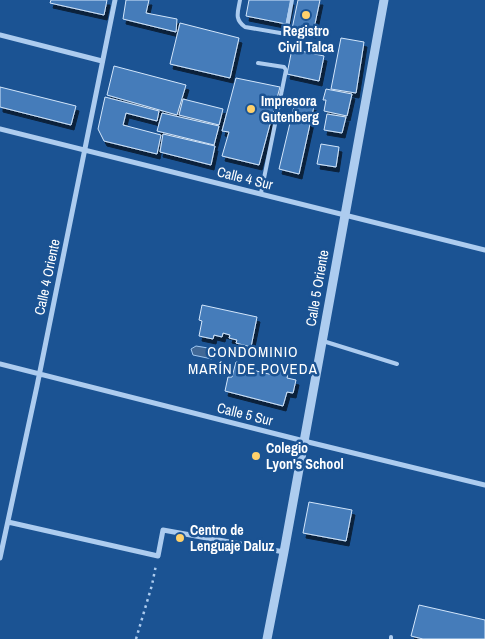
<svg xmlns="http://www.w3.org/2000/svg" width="485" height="639" font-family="'Archivo Narrow',sans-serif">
  <defs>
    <filter id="shadow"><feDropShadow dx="3" dy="5" stdDeviation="0" flood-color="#0009"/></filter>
  </defs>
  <rect width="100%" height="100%" fill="#1b5393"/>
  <!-- water -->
  <path fill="#416896" stroke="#a0c7f1" d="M196,346l18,3 -2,10 -19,-4 -2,-6z"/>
  <!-- building -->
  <path fill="#447cba" stroke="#d3e6fb" filter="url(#shadow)" d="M51,0h56l-3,15 -54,-12z
    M126,0h23l-3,13 31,6 -1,13 -53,-13z
    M249,0h42l-5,24 -40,-8z
    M298,0h22l-7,33 -21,-4z
    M180,23l59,15 -9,40 -60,-14z
    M341,38l23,4 -8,51 -25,-4z
    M292,49l32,7 -5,25 -32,-7z
    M114,66l72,19 -9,30 -70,-20z
    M236,78l44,9 -21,78 -37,-9 7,-24 -7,-1z
    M0,87l76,19 -5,19 -71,-18z
    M326,89l26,5 -5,22 -23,-5 2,-11h-3z
    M105,97l54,14 -2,10 -31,-8 -3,12 38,10 -4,19 -53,-13 -6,-12z
    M183,99l40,10 -4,16 -40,-10z
    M295,102l19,4 -15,68 -20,-5z
    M162,113l57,13 -5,19 -57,-14z
    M327,114l19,3 -4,16 -18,-3z
    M163,134l52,12 -4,19 -51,-13z
    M321,144l18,3 -3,20 -19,-3z
    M202,305l55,12 -6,30 -15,-4 1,-3 -8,-2 1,-3 -7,-2 -1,4 -8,-2 -1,4 -14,-3 3,-15 -3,-1z
    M236,362l13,3 -1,4 25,6 1,-5 14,4 -1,4 9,2 -3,13 -6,-1 -4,14 -58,-15 3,-14h4z
    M309,502l43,8 -6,31 -43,-8z
    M419,605l66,15v19h-62l-12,-3z"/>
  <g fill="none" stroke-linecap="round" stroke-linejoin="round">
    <!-- path -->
    <path stroke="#adccef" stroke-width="2.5" stroke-dasharray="2.5 4" stroke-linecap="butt" d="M136,639l16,-54 4,-20"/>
    <!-- service -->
    <path stroke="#adccef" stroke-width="4" d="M240,0c-2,12 -6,19 5,27l41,7 6,-34
      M258,63l26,4 2,3 -25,123
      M323,341l74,23
      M391,639v-2"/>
    <!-- minor -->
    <path stroke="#adccef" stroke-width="5" d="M0,35l102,26
      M0,129l485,121
      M0,364l304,77 181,44
      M8,522l150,34 5,-26 121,22
      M0,558l37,-172 78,-386"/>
    <!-- tertiary -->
    <path stroke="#adccef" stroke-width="9" d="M267,639l17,-87 100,-552"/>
  </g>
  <!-- markers -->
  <g fill="#ffd16b" stroke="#1b5393" stroke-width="2">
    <circle cx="306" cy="15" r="5"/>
    <circle cx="251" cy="109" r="5"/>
    <circle cx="256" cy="456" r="5"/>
    <circle cx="180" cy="538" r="5"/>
  </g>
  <g text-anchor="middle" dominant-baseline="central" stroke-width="5" stroke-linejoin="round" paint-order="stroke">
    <!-- poi labels -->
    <g font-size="14" font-weight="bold" fill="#fff" stroke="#1b5393" text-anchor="start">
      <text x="306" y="31" text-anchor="middle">Registro<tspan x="306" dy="16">Civil Talca</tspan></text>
      <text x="261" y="101">Impresora<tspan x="261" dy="16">Gutenberg</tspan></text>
      <text x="266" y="448">Colegio<tspan x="266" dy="16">Lyon's School</tspan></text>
      <text x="190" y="530">Centro de<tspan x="190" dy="16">Lenguaje Daluz</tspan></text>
    </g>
    <!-- street labels -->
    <g font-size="14" fill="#fff" stroke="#1b5393">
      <text transform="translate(245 178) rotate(14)">Calle 4 Sur</text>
      <text transform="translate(47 277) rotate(-78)">Calle 4 Oriente</text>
      <text transform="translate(317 288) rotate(-80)">Calle 5 Oriente</text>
      <text transform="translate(245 414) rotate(14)">Calle 5 Sur</text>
    </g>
    <!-- neighbourhood labels -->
    <g font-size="15" letter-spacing="1" fill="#fff" stroke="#1b5393">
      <text x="253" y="351">CONDOMINIO<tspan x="253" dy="17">MARÍN DE POVEDA</tspan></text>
    </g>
  </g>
</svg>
